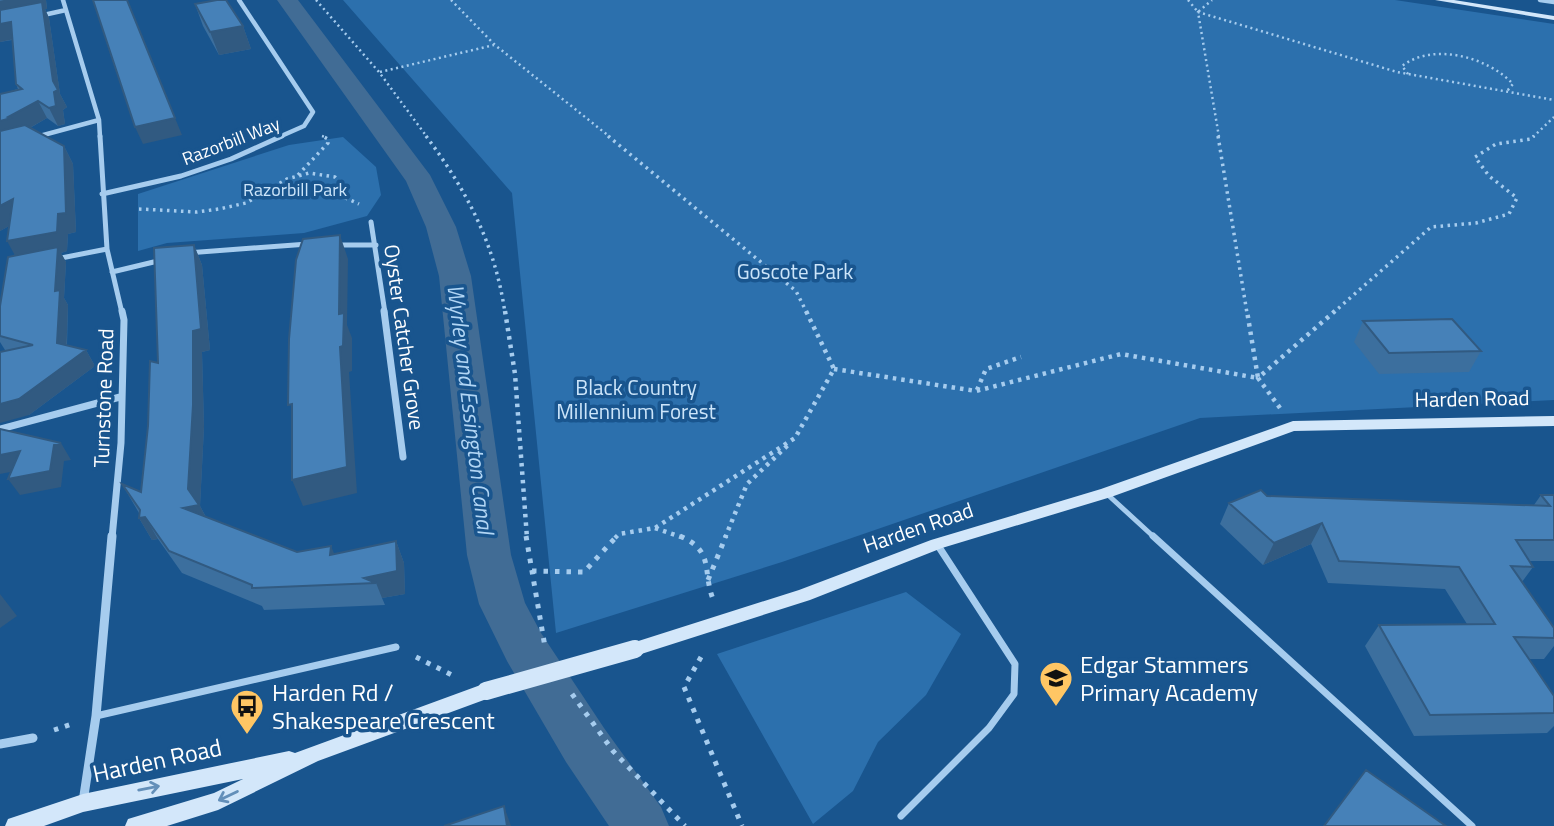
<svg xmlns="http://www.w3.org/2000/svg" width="1554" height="826" font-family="'Titillium Web',sans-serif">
  <rect width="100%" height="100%" fill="#19558e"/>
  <!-- green -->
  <path fill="#2c70ad" d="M343,0h1052l159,24v376l-354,18 -418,144 -226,71 -44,-440z
    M343,137l33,30 5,28 -14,21 -63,17 -137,10 -29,8v-57l151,-49z
    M906,592l55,42 -35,61 -48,47 -25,49 -40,33 -96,-170z"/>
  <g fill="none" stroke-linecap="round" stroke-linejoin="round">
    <!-- canal -->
    <path fill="#416c95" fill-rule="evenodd" d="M277,0h21l132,175 26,52 15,49 40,279 14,48 16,30 63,95 57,79 8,19h-60l-43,-64 -59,-101 -28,-57 -12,-49 -28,-279 -13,-49 -20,-46z"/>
    <!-- path-far3 -->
    <path stroke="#a6ccee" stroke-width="2.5" stroke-dasharray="2 3.5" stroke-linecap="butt" d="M316,0l63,72 48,65
      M451,0l44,45 115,92
      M1188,0l10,12 14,-12
      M380,72l114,-27
      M1408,74l-6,-8c31,-24 86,-9 111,18l-6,7
      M322,136l3,1
      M1219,137l-21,-125 199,60 157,28
      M1533,137l21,-20"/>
    <!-- path-far2 -->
    <path stroke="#a6ccee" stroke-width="3.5" stroke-dasharray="2.5 4.5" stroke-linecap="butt" d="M426,136c41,55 69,108 79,177
      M608,136l188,155 11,22
      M1218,136l29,177
      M298,175l30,-32v-4l-6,-3
      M139,209l58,3 22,-3 27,-6 41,-24 22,-6 26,4 4,4v14l20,9
      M1333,313l98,-86 45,-4 33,-9 8,-16 -28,-22 -14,-19 21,-13 35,-5 3,-3"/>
    <!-- path-far1 -->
    <path stroke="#a6ccee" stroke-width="4.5" stroke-dasharray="3.5 5" stroke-linecap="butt" d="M505,311l10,63 12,164
      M834,369l142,22 145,-37 137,24 -11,-67
      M977,390l9,-21 35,-12
      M1280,408l-22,-30 77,-67
      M655,528l29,10
      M615,538l4,-4 36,-6 140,-90 39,-69 -28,-58
      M725,538l22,-54 41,-39"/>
    <!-- path -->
    <path stroke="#a6ccee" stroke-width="5" stroke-dasharray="4.5 7" stroke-linecap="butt" d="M526,536l19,111
      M680,536c35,15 22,35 33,63
      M532,571l52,1 33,-36
      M708,580l18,-44
      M416,657l36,18
      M701,657l-17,30 58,139
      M572,694l41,57 72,75
      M54,730l18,-6"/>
    <!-- lane-far1 -->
    <path stroke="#a6ccee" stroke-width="5" d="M1107,494l48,44"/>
    <!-- lane -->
    <path stroke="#a6ccee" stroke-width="7" d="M1153,536l319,290
      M96,716l300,-69
      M901,816l88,-88 25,-34 1,-30 -78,-120"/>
    <!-- street-far3 -->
    <path stroke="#a6ccee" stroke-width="4.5" d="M63,0l36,120 1,17
      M239,0l74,112 -9,14 -25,11
      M1540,0l14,2
      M39,16l27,-6
      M36,137l63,-17"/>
    <!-- street-far2 -->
    <path stroke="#a6ccee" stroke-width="5" d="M100,136l7,113 15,64
      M34,138l8,-2
      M102,194l79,-18 50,-17 51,-23
      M371,222l14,91
      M334,245h42
      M187,253l121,-9
      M56,259l51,-10
      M112,272l50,-12"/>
    <!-- street-far1 -->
    <path stroke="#a6ccee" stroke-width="7" d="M384,311l19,146
      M0,429l120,-32
      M112,538l9,-95 3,-123 -2,-9"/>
    <!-- street -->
    <path stroke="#a6ccee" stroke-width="9" d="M0,744l33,-6
      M83,802l13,-86 16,-180"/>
    <!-- secondary -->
    <path fill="#d3e7fa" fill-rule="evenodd" d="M1435,0h19l100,16v4z
      M1554,416v10l-260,5 -183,66 -169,51 -132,52 -175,56 -6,-2 -3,-5 3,-5 170,-54 132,-50 170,-51 192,-68z
      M486,683l6,2 3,6 -3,6 -174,64 -100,49 -51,16h-42l3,-7 86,-26 29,-14 -160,33 -39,14h-39l3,-7 75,-25 206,-43 6,2z"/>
    <!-- secondary-bridge -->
    <path stroke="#d3e7fa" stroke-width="18" d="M486,691l149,-42"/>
  </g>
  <!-- wall -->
  <path fill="#3c6f9e" d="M0,0h46l1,9h-2l4,9 11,76 7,13 -4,3 2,14 -7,2 -11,-8 -17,10 34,18 9,18 3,68 -8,2 -1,17 -6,2 5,9 -2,36 4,7 -1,40 19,5 9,16 -66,49 -24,-65 -5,-8v-36l15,-50 -6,-30 -9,5v-137l18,-5 -2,-5 -4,-44 -12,2z
    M195,4l48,22 8,23 -32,6 -16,-29z
    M194,245l8,20 8,85 -8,2 2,75 -4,79 6,11 91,35 38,2 61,-13 8,22 1,31 -23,4 3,7 -121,5 -2,-4 -80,-33 -24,-34 -6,1 -13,-22v-5l-17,-29 19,8 17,-129z
    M1363,321l118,30 -12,21 -90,2 -25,-32z
    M1541,495h13v66h-25l4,6 -11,15 32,46v18l-10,13h-15l25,37v30l-7,7 -133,3 -49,-90 14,-21 88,-1 -22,-35 -117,-6 -17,-39 -48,21 -43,-41 9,-21 38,-7 267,9z"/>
  <!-- shaded-wall -->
  <path fill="#315a81" d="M4,0h42l1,9h-2l4,9 11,76 7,13 -4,3 2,14 -7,2 -9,-18 4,-27 -10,-71 -43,8v-17z
    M11,22l8,16 -19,4v-18z
    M243,26l8,23 -32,6 -9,-23z
    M38,101l9,17 -28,16 -19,8v-21z
    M175,118l7,17 -39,9 -8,-17z
    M64,146l9,18 3,68 -8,2 -1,17 -6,2 5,9 -2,36 4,7 -2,54 -9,-16 -39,-82 -11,-20z
    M13,199l11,19 -24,13v-25z
    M340,235l8,24 -1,66 5,13v33l-3,1 8,121 -54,13 -11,-26 48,-133 -1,-33z
    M194,245l8,20 8,85 -8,2 2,75 -4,79 11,21 -28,-19 5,-19z
    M86,350l9,16 -66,49 -29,8v-19z
    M61,443l10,17 -7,1 -3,26 -41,8 -12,-16 46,-34z
    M20,451l11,17 -31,6v-19z
    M145,517l13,22 -6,1 -13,-22z
    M1322,523l-11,21 -48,21 11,-22z
    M396,541l8,22 1,31 -23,4 -6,-15 -12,-5z
    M331,546l9,22 -10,-13z
    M0,594l17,22 -17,12z
    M504,806l7,20h-4z"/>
  <!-- building -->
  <path fill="#4681b8" stroke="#315a81" stroke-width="2" d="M93,0h34l48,118 -40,9z
    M217,0h9l17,26 -33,6 -15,-28z
    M42,2l11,79 5,9 -4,2 2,14 -7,2 -11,-7 -30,16 3,1 -11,3v-27l22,-5 -6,-5 -5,-62 -11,2v-14z
    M25,125l39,21 2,67 -8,1 -1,18 -50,9 6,-42 -13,7v-75z
    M340,235l-1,79 5,-1 -1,33 -3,1 7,120 -55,13v-76l-4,1 1,-66 7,-79 7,-21z
    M194,245l7,84 -8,2v74l-5,84 11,16 -16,3 114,44 34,-6 -1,9 66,-14 1,30 -33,7 12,5 -124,5v-3l-83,-34 -24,-34 -6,1 1,-8 -18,-26 19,8 7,-66 2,-65 8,2 -4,-115z
    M58,247l-3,44 5,-1 -3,53 29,7 -67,49 -19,5v-52l33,-7 -33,-9v-30l8,-49z
    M1452,319l29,32 -92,2 -26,-32z
    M0,429l61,14 -7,2 -4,26 -42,8 12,-28 -20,4z
    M1261,490l6,6 283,10 -9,-11h13v45h-38l17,27 -22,-1 43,62v10l-40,-1 40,59v17l-124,2 -51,-90 116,-1 -36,-57 -120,-6 -17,-38 -48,20 -45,-40z
    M1366,770l80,56h-122z
    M504,806l3,20h-63z"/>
  <!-- one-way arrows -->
  <defs><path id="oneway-shaft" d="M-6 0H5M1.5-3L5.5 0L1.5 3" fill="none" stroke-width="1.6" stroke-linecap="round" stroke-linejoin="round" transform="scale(1.75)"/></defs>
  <g stroke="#638fb9">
    <use href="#oneway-shaft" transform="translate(149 788) rotate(-11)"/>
    <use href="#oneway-shaft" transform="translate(228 796) rotate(154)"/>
  </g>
  <!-- icons -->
  <defs>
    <symbol id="school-pin" viewBox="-11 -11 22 30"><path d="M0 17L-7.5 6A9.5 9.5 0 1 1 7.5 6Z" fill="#ffc664" stroke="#19558e"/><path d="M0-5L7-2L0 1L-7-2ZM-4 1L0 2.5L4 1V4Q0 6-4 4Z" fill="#111"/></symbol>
    <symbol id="bus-pin" viewBox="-11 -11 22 30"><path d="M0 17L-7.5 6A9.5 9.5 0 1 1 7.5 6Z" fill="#ffc664" stroke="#19558e"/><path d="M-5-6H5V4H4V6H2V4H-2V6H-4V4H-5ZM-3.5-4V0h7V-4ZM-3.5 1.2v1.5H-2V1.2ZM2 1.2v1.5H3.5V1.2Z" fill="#111"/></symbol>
  </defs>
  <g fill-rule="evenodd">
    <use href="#school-pin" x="1037" y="659" width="38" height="52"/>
    <use href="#bus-pin" x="228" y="687" width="38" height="52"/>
  </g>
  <g text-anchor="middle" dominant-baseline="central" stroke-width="7" stroke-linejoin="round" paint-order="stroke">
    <!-- far-street labels -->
    <g font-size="18" fill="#fff" stroke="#19558e">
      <text transform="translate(231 141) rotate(-21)">Razorbill Way</text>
    </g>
    <!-- far-park labels -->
    <g font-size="18" fill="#cce5fa" stroke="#19558e">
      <text x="295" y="189">Razorbill Park</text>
    </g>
    <!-- park labels -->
    <g font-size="21" fill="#cce5fa" stroke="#19558e">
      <text x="795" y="271">Goscote Park</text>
      <text x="636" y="387">Black Country<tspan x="636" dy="24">Millennium Forest</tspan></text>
    </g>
    <!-- street labels -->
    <g font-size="21" fill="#fff" stroke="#19558e">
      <text transform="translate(405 337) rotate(82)">Oyster Catcher Grove</text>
      <text transform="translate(103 398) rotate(-88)">Turnstone Road</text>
      <text transform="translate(1472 398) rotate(-1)">Harden Road</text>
      <text transform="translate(918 527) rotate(-19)">Harden Road</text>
    </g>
    <!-- water labels -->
    <g font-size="23" font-style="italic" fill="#b2d6f5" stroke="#19558e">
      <text transform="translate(471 409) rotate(83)">Wyrley and Essington Canal</text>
    </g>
    <!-- near-poi labels -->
    <g font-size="24" fill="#fff" stroke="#19558e" text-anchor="start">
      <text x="1080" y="664">Edgar Stammers<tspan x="1080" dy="28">Primary Academy</tspan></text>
      <text x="272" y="692">Harden Rd /<tspan x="272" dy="28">Shakespeare Crescent</tspan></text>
    </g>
    <!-- near-street labels -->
    <g font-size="24" fill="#fff" stroke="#19558e">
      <text transform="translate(157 760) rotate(-12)">Harden Road</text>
    </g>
  </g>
</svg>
